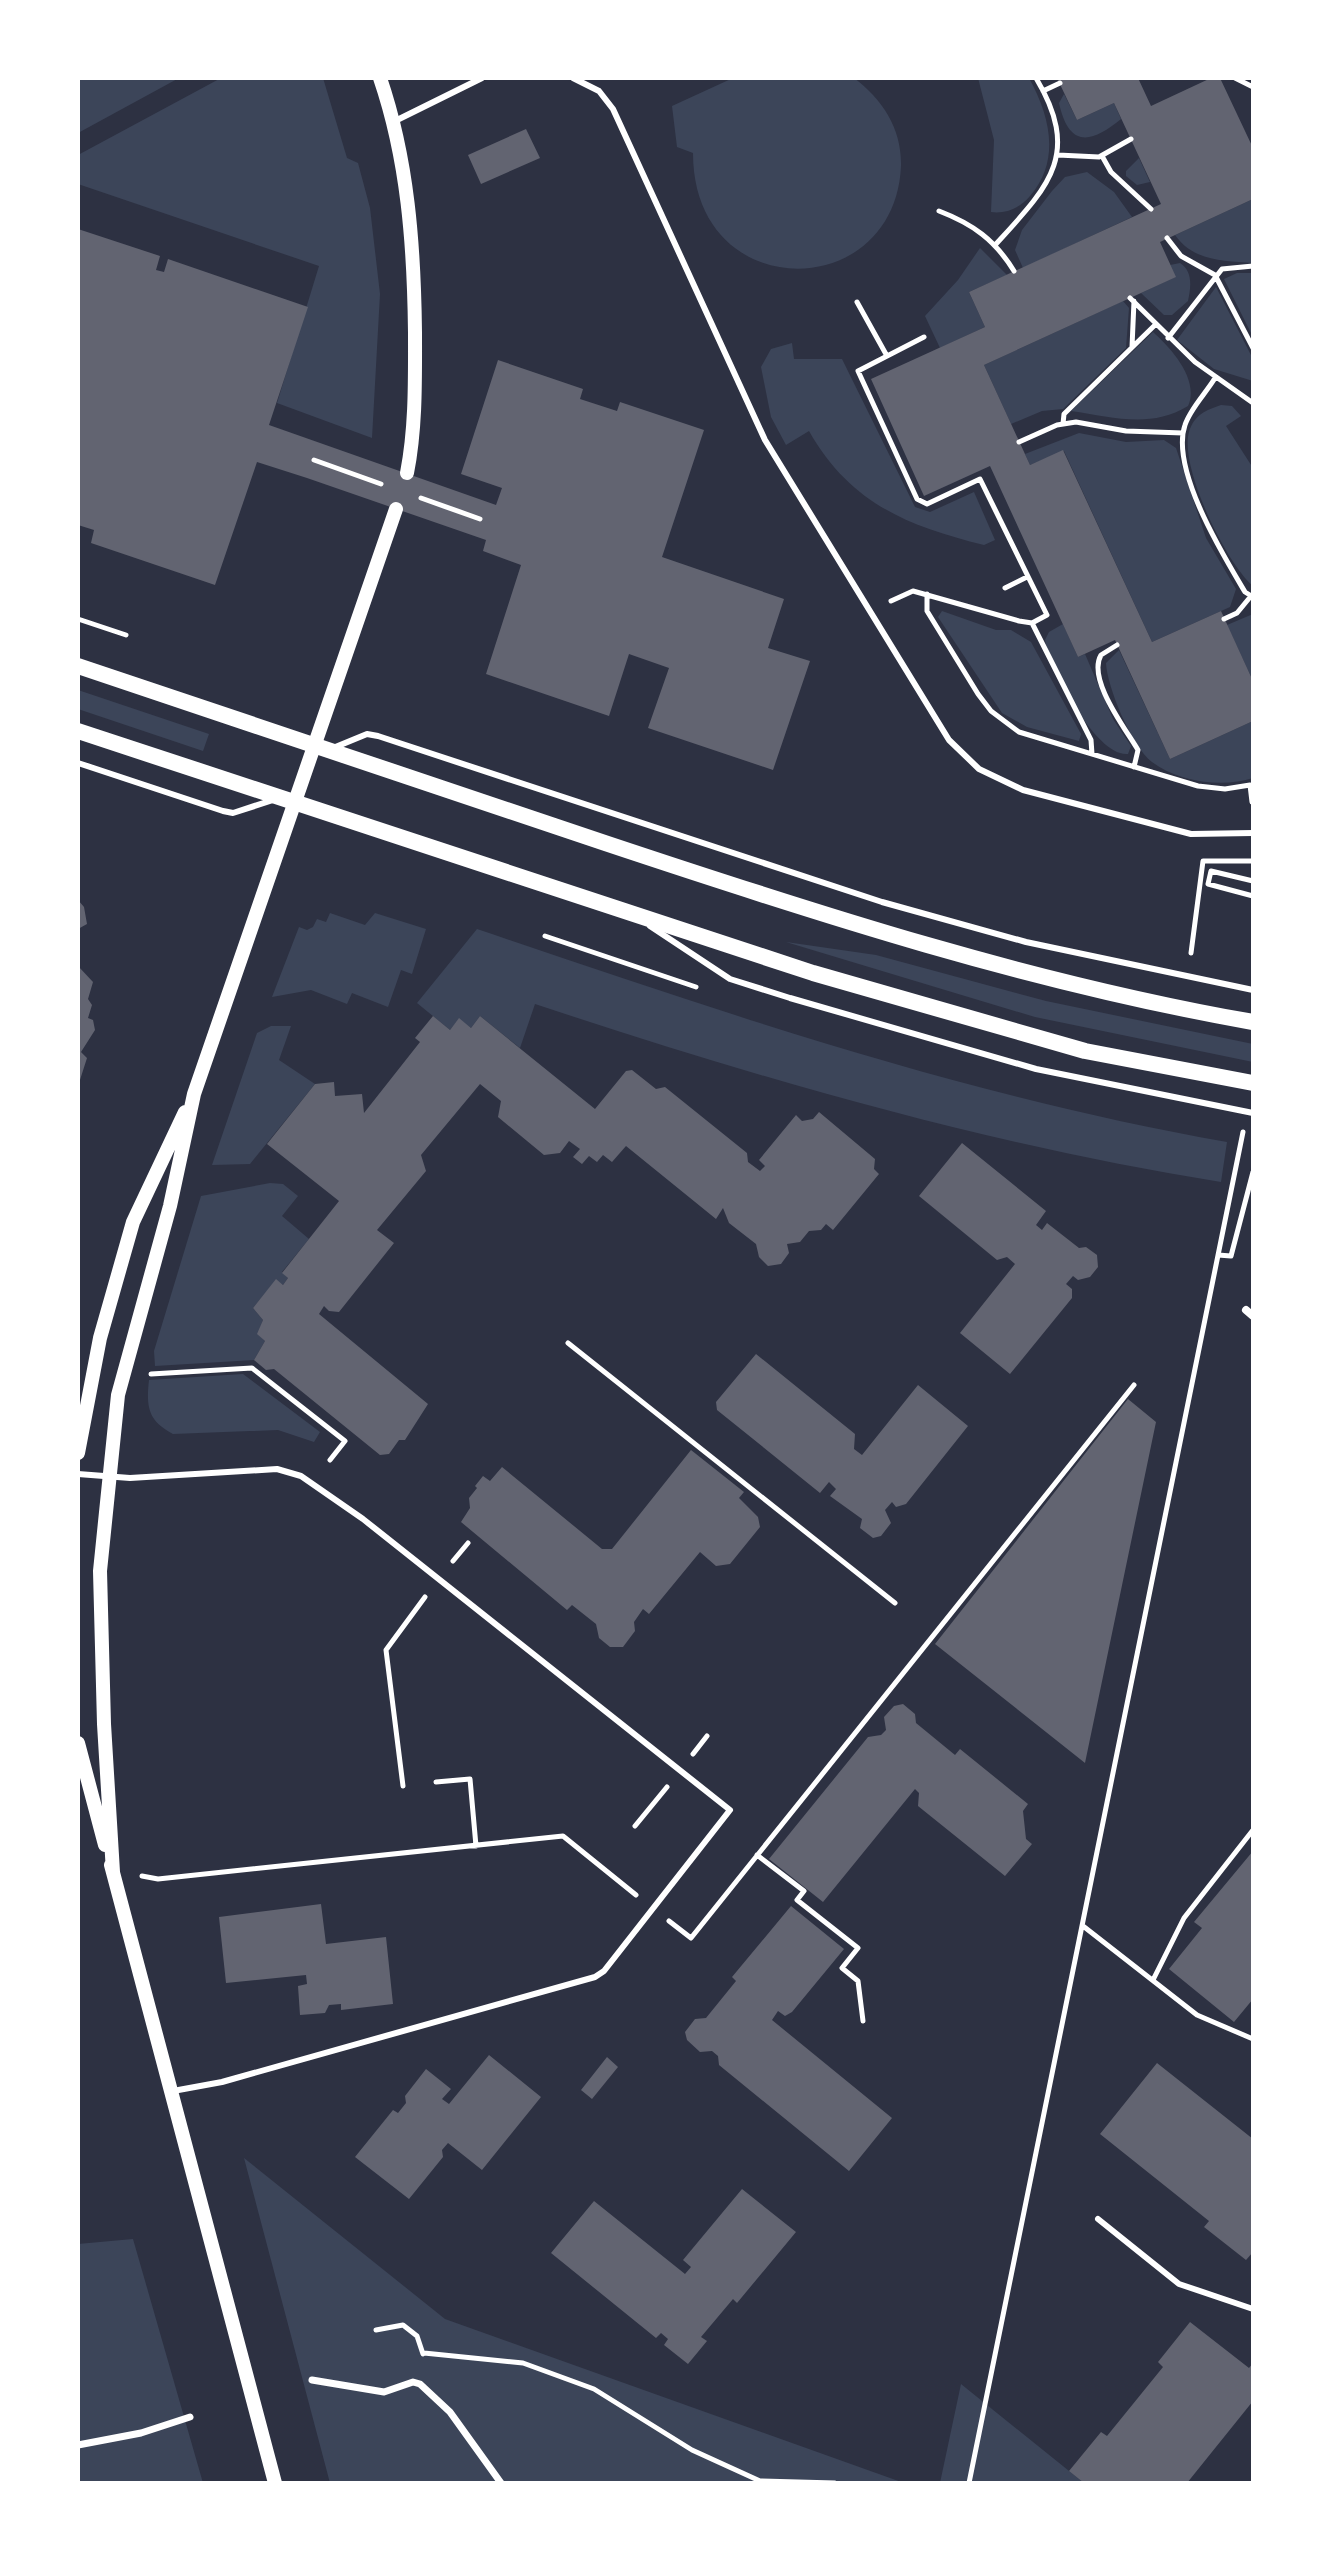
<svg xmlns="http://www.w3.org/2000/svg" width="1331" height="2561" font-family="'Noto Serif',serif">
  <rect width="100%" height="100%" fill="#2d3142"/>
  <!-- green -->
  <path fill="#3c4559" d="M78,78h101l-101,55z
    M221,78h102l24,80 11,5 12,45 10,86 -8,144 -95,-35 42,-137 -241,-82v-29z
    M733,78h121c29,22 48,51 47,88 -6,138 -208,140 -208,-13l-16,-6 -5,-41z
    M978,78h51c21,38 32,82 1,118 -10,12 -24,18 -39,16l3,-72z
    M1064,94l13,26 37,-17 7,16c-29,24 -52,30 -62,-16z
    M1139,158l11,24 -13,3 -11,-9v-5z
    M1087,172l27,20 18,25 -109,51 -8,-18 7,-20 30,-39 13,-14z
    M1253,199v64c-29,-2 -60,-2 -78,-28z
    M980,248l27,27 -38,17 16,35 -45,21 -15,-32 33,-36z
    M1180,263c13,8 11,24 8,38l-16,14h-8l-23,-22 34,-16 -5,-12z
    M1237,273h16v64l-29,-58z
    M1216,287l37,72v22l-39,-12 -37,-29z
    M1123,301l6,7 -3,40 -63,61 -21,2 -31,13 -27,-59z
    M1153,332c18,16 47,48 35,74 -38,23 -75,11 -117,5z
    M792,343l2,16h48l73,148 15,5 44,-20 21,48 -11,5c-77,-19 -134,-42 -175,-114l-23,14 -15,-28 -10,-50 10,-18z
    M1221,405l11,1 9,10 -15,10 27,42v118c-27,-23 -74,-119 -64,-154 5,-17 17,-22 32,-27z
    M1079,433l47,9 38,-2 12,8 30,90 30,51 -6,18 -78,35 -88,-191 -34,14 -5,-11z
    M942,611l54,19h15l20,12 50,92 -2,7 -52,-14 -25,-14 -64,-96z
    M1253,614v67l-26,-56z
    M1063,624l15,33 7,-3 28,65 18,27 -3,8c-32,3 -78,-86 -83,-114l4,-8z
    M1119,650l51,109 83,-38v57c-30,10 -75,4 -101,-16 -20,-15 -45,-75 -46,-99z
    M78,690l131,44 -6,17 -125,-42z
    M330,913l35,12 10,-12 51,16 -14,45 -11,-4 -13,37 -36,-14 -5,11 -36,-14 -39,7 27,-70 8,3 6,-3 4,-8 9,3z
    M477,929c247,84 493,168 750,213l-6,40c-233,-37 -463,-104 -686,-178l-15,44 -40,-32 -9,12 -12,-9 -9,11 -33,-27z
    M786,942l90,13 170,46 207,43v18l-218,-45z
    M271,1026h20l-12,34 36,24 -65,80 -38,1 45,-132z
    M270,1183l13,1 15,12 -16,20 27,23 -27,33 6,6 -5,7 -7,-5 -23,28 10,12 -5,14 7,7 -11,19 -99,6 -1,-15 47,-155z
    M243,1374l77,58 -6,10 -36,-12 -105,4c-25,-13 -27,-27 -24,-54z
    M244,2158l201,161 459,164h-574z
    M133,2239l70,244h-125v-239z
    M961,2384l123,99h-144z"/>
  <!-- building -->
  <path fill="#626471" d="M1057,78h81l13,28 60,-28h9l33,70v51l-93,43 16,35 -192,88 46,100 33,-15 89,192 69,-31 32,70v40l-83,38 -55,-119 -37,17 -88,-191 -66,30 -53,-117 114,-52 -16,-35 192,-88 -47,-101 -37,17z
    M526,129l14,29 -59,26 -13,-29z
    M78,229l82,27 -4,14 8,2 4,-13 140,48 -39,118 227,80 6,-17 -41,-14 37,-114 85,29 -3,10 37,12 3,-9 84,28 -42,127 122,42 -16,49 42,13 -37,109 -125,-42 21,-60 -40,-14 -20,62 -123,-42 35,-109 -38,-14 3,-11 -179,-62 -50,-16 -42,123 -124,-42 3,-13 -16,-5z
    M78,900l6,7 3,17 -9,5z
    M78,966l15,16 -5,17 4,6 -4,13 5,2 2,10 -14,22 6,6 -8,25z
    M433,1016l17,14 9,-12 12,10 9,-12 115,93 31,-38 6,-1 24,19 9,-2 82,66 1,9 12,9 5,-5 -6,-6 37,-45 6,6 11,-2 6,-7 56,47 -1,10 5,5 -46,56 -7,-6 -5,6 -12,1 -9,11 -13,2 2,9 -8,11 -13,2 -9,-9 -3,-13 -27,-21 -6,-15 -7,11 -90,-73 -14,16 -9,-7 -6,7 -8,-6 -7,8 -9,-7 7,-8 -11,-8 -9,12 -16,2 -46,-38 3,-16 -21,-17 -59,71 5,16 -49,59 17,13 -55,69 -10,-1 -5,-5 -5,8 109,90 -23,36h-6l-10,14 -9,1 -106,-86 -8,1 -12,-10 11,-19 -8,-7 6,-14 -10,-12 23,-29 7,6 5,-7 -6,-5 57,-72 -72,-57 48,-60 19,-2 1,14 27,-2 2,19 56,-71 -5,-4z
    M962,1143l84,68 -10,14 6,5 5,-7 32,25 7,-1 11,8 1,12 -8,10 -12,3 -5,-4 -7,8 6,5v9l-62,76 -50,-41 55,-69 -8,-7 -10,3 -78,-64z
    M756,1354l99,80 -1,15 8,6 56,-70 50,41 -62,78 -10,3 -4,-5 -7,8 6,13 -10,13 -8,2 -13,-10 2,-9 -32,-23 6,-7 -7,-7 -9,11 -103,-83 -1,-8z
    M1128,1399l28,23 -71,341 -150,-119z
    M691,1450l53,42 -5,6 19,19 2,10 -30,37 -14,2 -16,-14 -51,62 -6,-5 -9,13 1,9 -12,16h-13l-11,-9 -3,-14 -24,-19 -5,5 -106,-88 9,-14 -1,-10 8,-10 -2,-2 8,-10 7,5 12,-14 100,82h10z
    M903,1704l12,10 1,9 39,32 5,-6 68,55 -5,7 3,28 6,5 -27,32 -87,-70 1,-13 -4,-4 -92,113 -54,-43 99,-122 13,-2 5,-5 -2,-13 10,-11z
    M1253,1851v148l-19,23 -65,-53 33,-41 -8,-6z
    M321,1904l5,40 60,-7 7,67 -52,6v-6l-12,1 -4,8 -25,2 -2,-29 9,-2 -1,-9 -80,8 -7,-66z
    M791,1906l53,43 -52,63 -7,4 -7,-5 -6,9 120,98 -43,53 -130,-106 -1,-9 -6,-5 -12,1 -13,-12 -2,-8 10,-13 11,-1 30,-37 -4,-4z
    M489,2055l52,42 -59,73 -34,-27 -6,7 1,7 -34,42 -54,-42 38,-47 5,3 8,-10 -1,-7 21,-27 25,20 -9,10 7,5z
    M607,2057l11,10 -26,32 -11,-9z
    M1157,2063l96,76v113l-7,8 -42,-33 5,-6 -109,-87z
    M742,2189l54,43 -59,71 -4,-4 -32,38 6,4 -19,23 -24,-19 4,-6 -7,-6 -5,5 -105,-85 43,-52 91,73 6,-7 -8,-7z
    M1190,2322l59,46 4,-5v38l-66,82h-103l-15,-12 32,-39 6,4 56,-69 -5,-5z"/>
  <g fill="none" stroke-linecap="round" stroke-linejoin="round">
    <!-- path -->
    <path stroke="#fff" stroke-width="5" d="M1235,78l18,9
      M1043,91l17,-8
      M1058,155l41,2 32,-18
      M1102,156l9,16 40,37
      M939,211c34,13 56,29 75,60
      M1167,238l14,18 34,19 38,73
      M996,244c52,-57 86,-89 40,-166
      M1130,298l65,64 58,41
      M857,302l30,54
      M1168,338l54,-69 31,-3
      M1132,347l2,-46
      M1215,378c-9,15 -25,31 -30,47 -15,44 38,130 60,167l8,5
      M1063,424l1,-10 92,-90
      M1019,442l38,-17 19,-3 50,9 57,2
      M314,460l67,24
      M421,498l59,21
      M1005,588l22,-11
      M927,594v17l51,83 13,17 28,21 179,54 27,3 25,-4 2,17
      M891,601l22,-10 106,30 13,2 15,-8 -67,-136 -53,25 -10,-5 -59,-128 66,-34
      M78,619l48,16
      M1224,619l13,-6 14,-17
      M1032,623l59,117 1,14
      M1117,645l-16,10c-14,24 24,73 37,95l-4,17
      M1253,881l-42,-10 -3,13 45,12
      M545,936l151,51
      M1191,953l12,-92h50
      M1218,1255l13,1 22,-84
      M568,1343l327,260
      M151,1374l101,-6 93,73 -15,19
      M453,1561l15,-18
      M693,1754l14,-18
      M436,1782l34,-3 6,67
      M403,1786l-17,-136 39,-53
      M635,1826l32,-39
      M757,1855l47,36 -7,9 61,48 -16,20 16,13 5,40
      M142,1876l16,3 405,-43 73,59
      M669,1921l22,17 443,-553
      M1083,1926l114,89 56,24
      M1153,1980l31,-62 69,-88
      M376,2330l27,-5 14,11 6,18
      M424,2353l99,10 71,26 98,61 68,31 75,2
      M969,2483l274,-1351"/>
    <!-- service -->
    <path stroke="#fff" stroke-width="6" d="M573,78l26,13 14,18 152,331 184,300 30,29 44,21 168,44 62,-1
      M393,122l89,-44
      M333,748l34,-14 11,2 504,166 144,40 227,48
      M78,763l145,48 10,2 40,-13
      M650,926l80,53 60,19 246,71 217,44
      M78,1474l52,4 147,-9 24,7 62,43 367,291 -126,161 -9,6 -373,105 -49,9
      M1098,2219l81,65 74,25"/>
    <!-- pedestrian -->
    <path stroke="#fff" stroke-width="7" d="M312,2380l72,12 29,-10 7,2 30,28 51,71
      M78,2445l63,-12 49,-16"/>
    <!-- minor -->
    <path stroke="#fff" stroke-width="8" d="M1246,1310l7,6"/>
    <!-- tertiary -->
    <path stroke="#fff" stroke-width="14" d="M380,78c28,82 34,168 35,254 0,47 1,95 -8,141
      M78,1453l22,-115 33,-116 52,-110
      M78,1743l27,102
      M111,1865l164,618
      M113,1872l-9,-148 -4,-153 18,-176 52,-189 24,-112 202,-585"/>
    <!-- secondary -->
    <path stroke="#fff" stroke-width="16" d="M78,666c176,59 351,118 527,177 213,71 426,140 648,179
      M78,731l735,242 272,78 168,32"/>
  </g>
  <!-- border -->
  <rect width="1331" height="2561" fill="none" stroke="#ffffff" stroke-width="160"/>
</svg>
